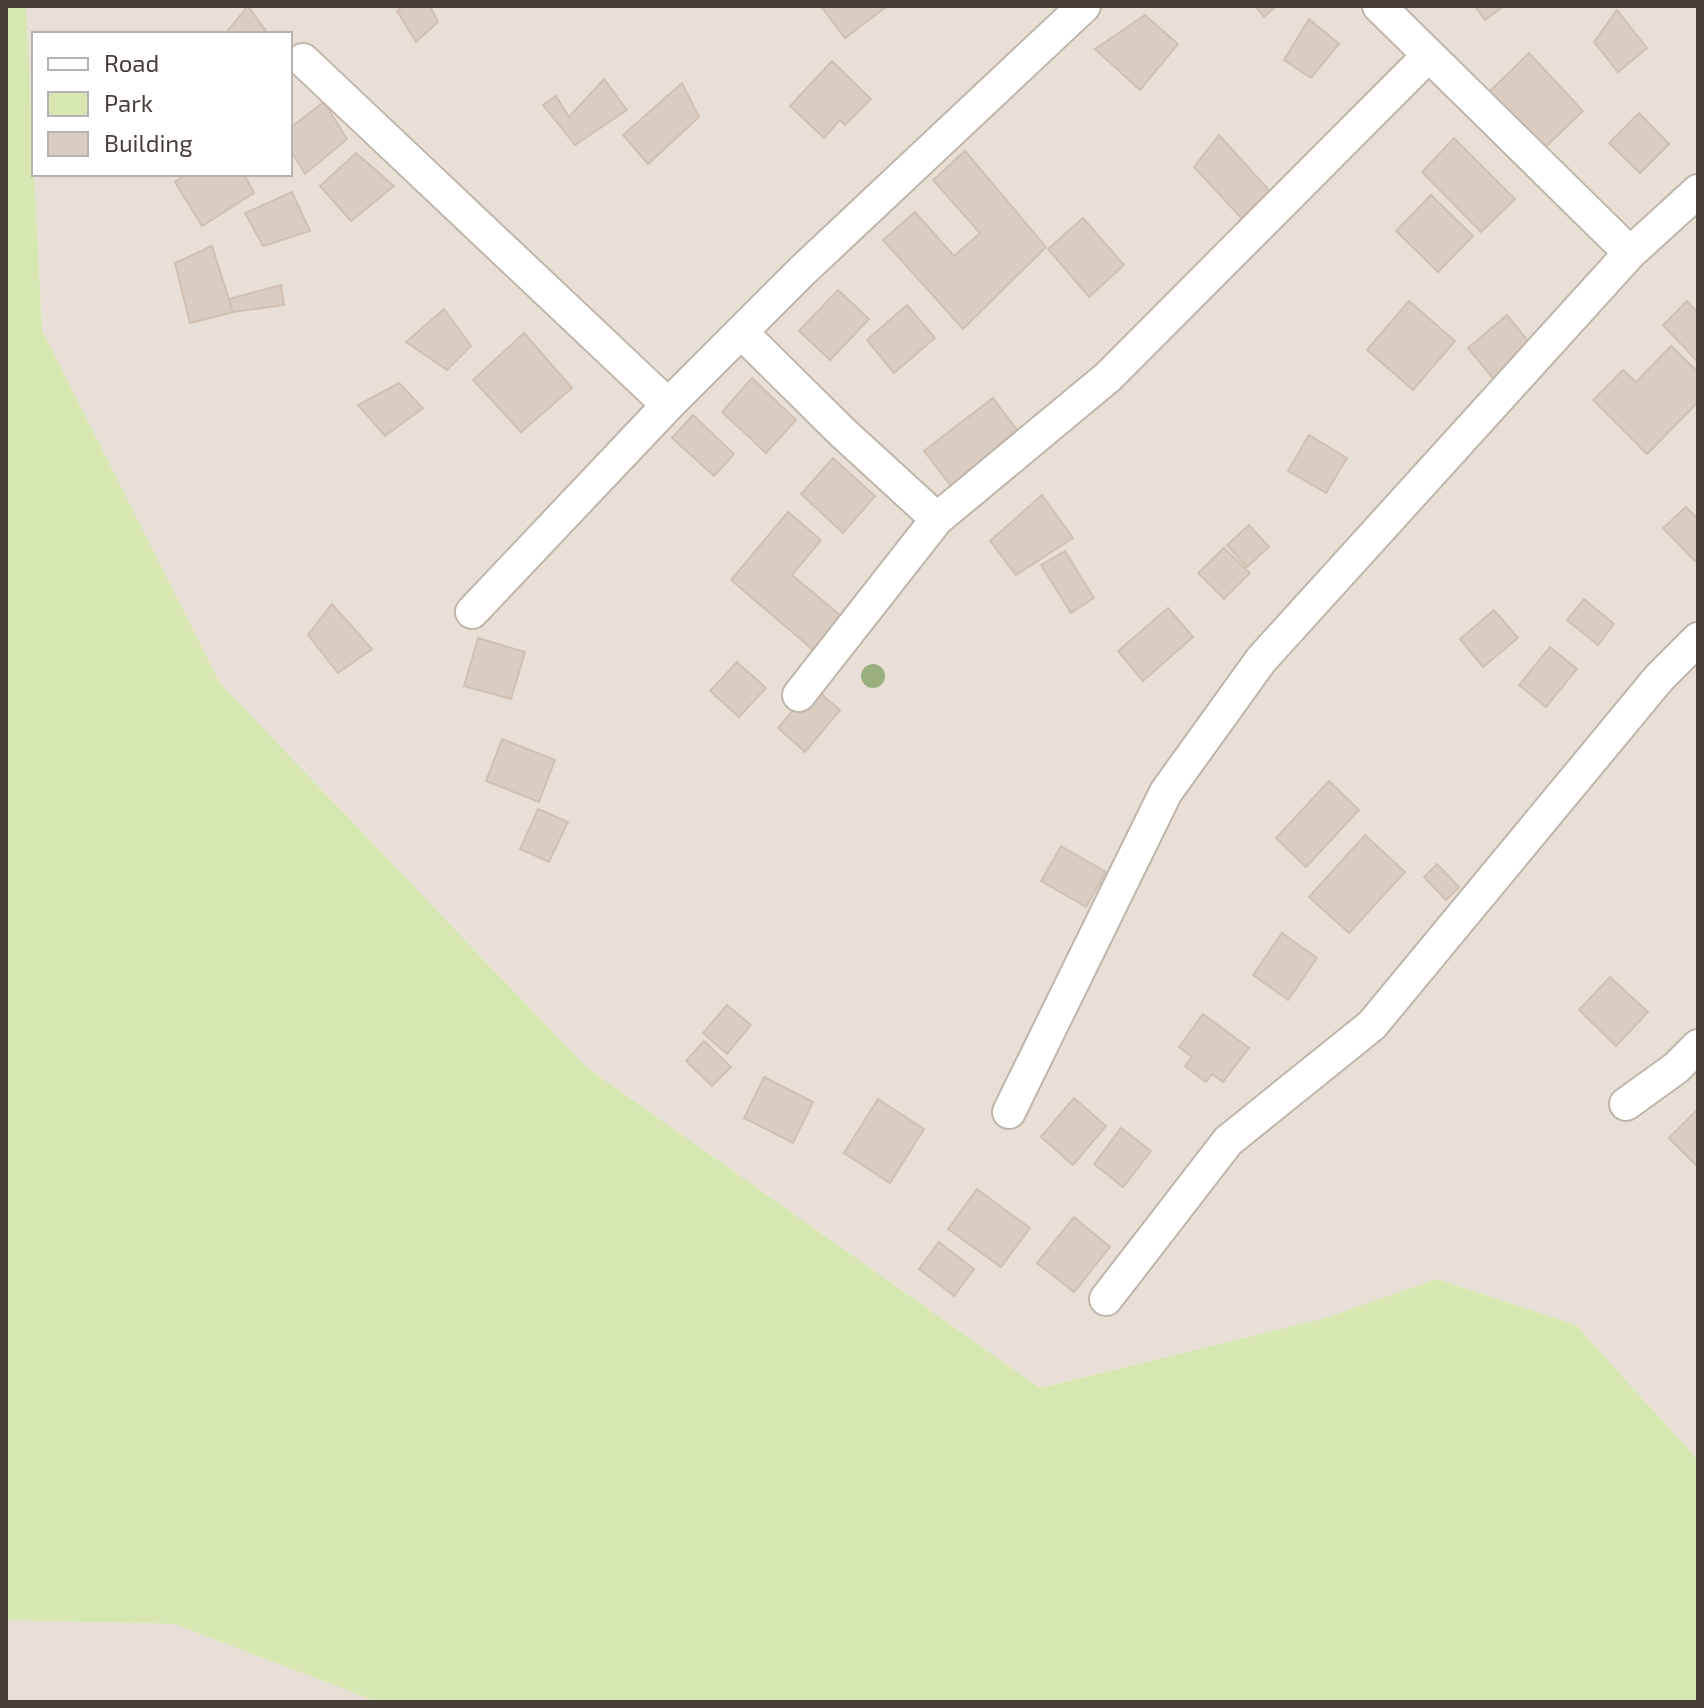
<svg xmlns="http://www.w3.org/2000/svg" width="1704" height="1708" font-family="'Exo 2',sans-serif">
  <rect width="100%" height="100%" fill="#f4efe9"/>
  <!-- residential -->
  <path fill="#e8e0d7" d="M26,6h1672v1454l-122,-135 -139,-46 -115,40 -282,69 -454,-321 -366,-384 -178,-353 -8,-156h256v-140h-256v136z
    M6,1620l168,4 204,78h-372z"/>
  <!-- green -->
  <path fill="#d6e7b2" d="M6,6h20l16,324 178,353 366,384 454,321 282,-69 115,-40 139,46 122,135v242h-1320l-204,-78 -168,-4z"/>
  <!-- building -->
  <path fill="#d9ccc1" stroke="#d0c0b1" stroke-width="2" d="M248,6l20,28h-43z
    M403,6h27l8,16 -22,20 -19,-31z
    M821,6h66l-42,32z
    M1255,6h21l-12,11z
    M1475,6h29l-19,14z
    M1617,10l30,38 -29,24 -24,-30z
    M1145,15l33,29 -38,46 -45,-41z
    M1309,19l30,25 -28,34 -27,-18z
    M1529,53l54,58 -44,42 -54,-57z
    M832,61l39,38 -26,26 -5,-5 -16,18 -34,-32z
    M604,79l23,31 -52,35 -32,-40 13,-9 13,21z
    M682,83l17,34 -51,47 -25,-29z
    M324,102l23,37 -42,35 -15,-25v-21z
    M1639,113l30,31 -29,29 -31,-30z
    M1219,135l56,62 -30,25 -51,-55z
    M1454,138l61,61 -34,33 -59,-60z
    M965,151l81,96 -83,82 -80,-89 32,-28 39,44 26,-23 -47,-53z
    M356,153l38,33 -43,35 -31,-35z
    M186,174h58l10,19 -52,33 -27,-44z
    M292,192l18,39 -47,15 -18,-33z
    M1431,195l42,41 -35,36 -42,-41z
    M1083,218l41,47 -35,32 -41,-48z
    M212,246l21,66 -43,11 -15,-60z
    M281,285l3,20 -51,7 -4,-13z
    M838,290l31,29 -39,41 -31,-29z
    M1409,301l46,40 -42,49 -46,-40z
    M1687,301l11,12v49l-35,-37z
    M907,305l28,33 -41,35 -27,-33z
    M444,309l27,37 -24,24 -41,-28z
    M1507,315l29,36 -39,32 -29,-35z
    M524,333l48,55 -51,44 -48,-52z
    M1671,346l27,26v30l-51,52 -54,-54 30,-30 13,12z
    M752,378l44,42 -30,33 -44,-41z
    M399,383l24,25 -38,28 -27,-31z
    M993,398l34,45 -68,53 -35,-45z
    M693,415l41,39 -20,22 -42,-38z
    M1309,435l38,23 -21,35 -38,-22z
    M833,458l42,38 -32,37 -42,-39z
    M1042,495l31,43 -57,37 -26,-34z
    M1686,507l12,12v39l-3,3 -32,-33z
    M788,512l33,28 -29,35 54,45 -28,34 -87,-74z
    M1249,525l20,22 -22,20 -20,-22z
    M1224,548l26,25 -26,26 -26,-26z
    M1065,551l29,47 -23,15 -30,-48z
    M1584,599l30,25 -16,21 -31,-25z
    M332,604l40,45 -34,24 -30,-38z
    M1168,608l25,29 -50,44 -25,-30z
    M1494,610l24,28 -35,29 -23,-28z
    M478,638l47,14 -14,47 -47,-13z
    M1550,647l27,22 -31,38 -27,-22z
    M737,662l29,26 -27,29 -29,-26z
    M813,687l27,23 -35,42 -27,-24z
    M502,739l53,21 -16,42 -53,-21z
    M1329,781l30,29 -53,57 -30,-29z
    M538,809l30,13 -19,40 -29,-13z
    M1365,835l40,37 -56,61 -40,-36z
    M1061,846l45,26 -20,35 -45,-26z
    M1437,864l22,23 -13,13 -22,-23z
    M1282,933l35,25 -29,42 -35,-25z
    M1610,977l38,35 -32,34 -37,-36z
    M727,1005l24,20 -24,29 -24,-21z
    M1203,1014l46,34 -26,34 -11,-8 -6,8 -21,-16 7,-9 -13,-10z
    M704,1041l27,26 -19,19 -26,-25z
    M764,1077l49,25 -20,41 -49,-25z
    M1074,1098l32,28 -33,39 -32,-28z
    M878,1099l46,30 -34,54 -46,-30z
    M1698,1109v58l-29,-29z
    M1121,1128l30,23 -28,36 -29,-23z
    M977,1189l53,39 -29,39 -53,-38z
    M1074,1217l36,30 -36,45 -37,-29z
    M939,1242l35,27 -20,27 -35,-27z"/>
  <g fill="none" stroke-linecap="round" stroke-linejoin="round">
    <defs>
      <path id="minor" d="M1379,6l251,247
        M303,60l365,345
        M741,332l101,100 95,87
        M472,612l196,-207 134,-134 282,-265
        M799,695l138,-176 171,-142 321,-322
        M1626,1104l50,-36 22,-22
        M1009,1112l157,-320 95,-132 369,-407 68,-62
        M1106,1299l122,-158 144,-116 287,-347 39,-39"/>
    </defs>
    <!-- minor casing -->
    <use href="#minor" stroke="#bfb6ab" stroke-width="36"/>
    <!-- minor -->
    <use href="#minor" stroke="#fff" stroke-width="32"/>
  </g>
  <!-- trees -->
  <circle fill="#9bae80" cx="873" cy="676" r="12"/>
  <!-- border -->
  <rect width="1704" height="1708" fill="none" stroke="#483f37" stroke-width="16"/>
  <!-- legend -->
  <rect x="32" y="32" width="260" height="144" fill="#ffffff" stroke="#b6b2af" stroke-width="2"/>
  <rect x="48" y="58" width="40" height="12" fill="#ffffff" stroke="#b6b2af" stroke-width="2"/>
  <text x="104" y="72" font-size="24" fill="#483f37">Road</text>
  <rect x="48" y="92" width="40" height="24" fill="#d6e7b2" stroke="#b6b2af" stroke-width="2"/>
  <text x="104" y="112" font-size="24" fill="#483f37">Park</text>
  <rect x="48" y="132" width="40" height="24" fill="#d9ccc1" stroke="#b6b2af" stroke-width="2"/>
  <text x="104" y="152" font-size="24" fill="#483f37">Building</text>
</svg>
